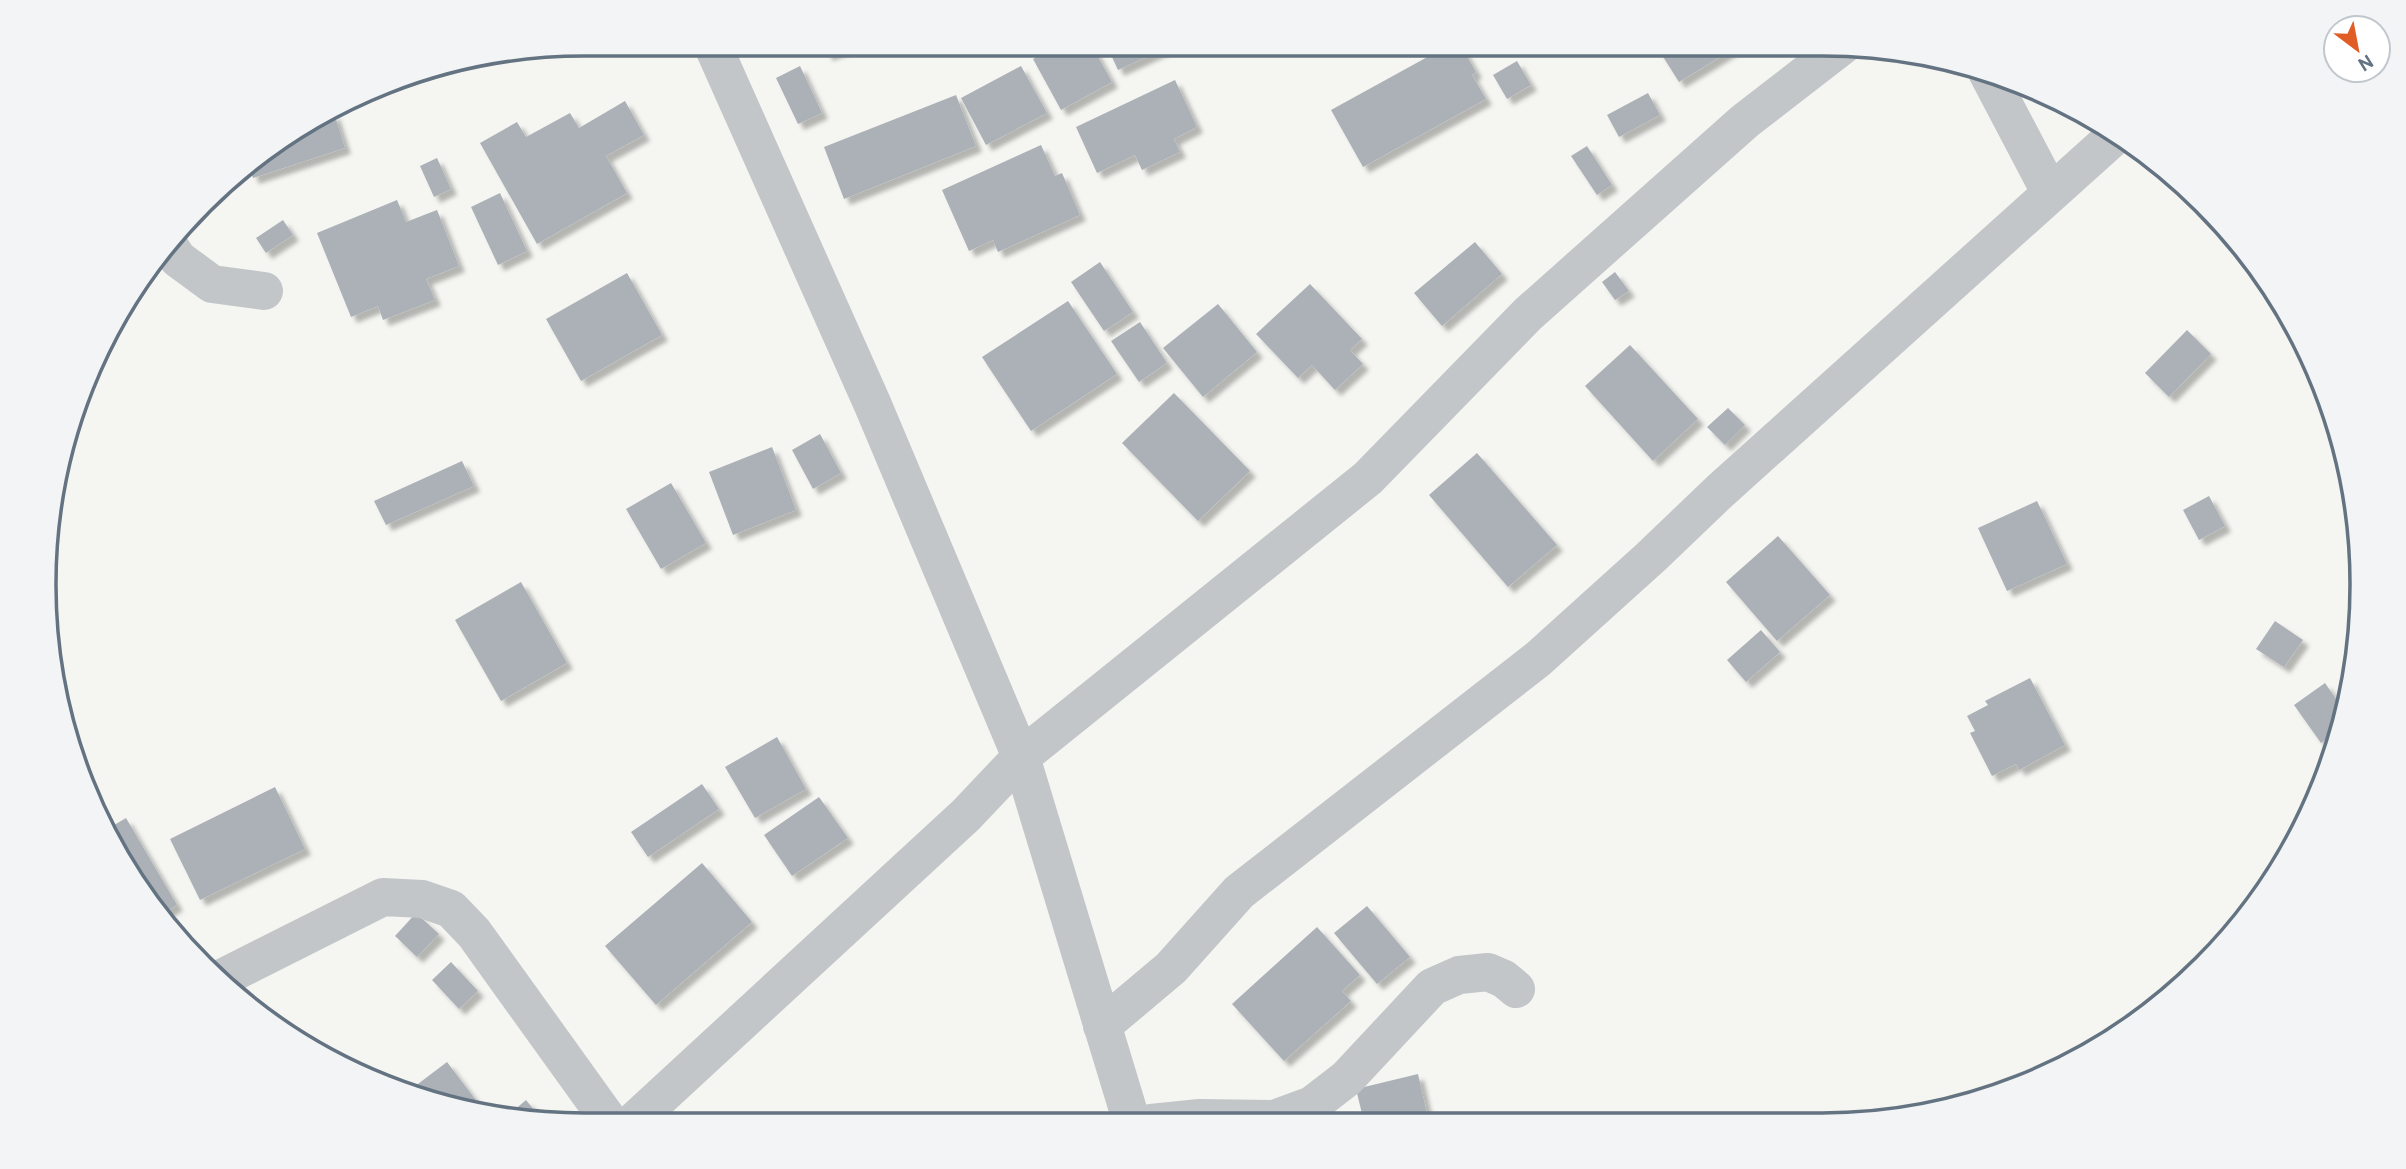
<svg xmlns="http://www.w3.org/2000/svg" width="2406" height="1169" font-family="Overpass,sans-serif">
  <defs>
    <filter id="shadow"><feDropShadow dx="6" dy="6" stdDeviation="2" flood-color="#0004"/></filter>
  </defs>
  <rect width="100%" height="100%" fill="#f5f5f1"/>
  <!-- building -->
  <path fill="#abb1b7" filter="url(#shadow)" d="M822,44h34l-29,11z
    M1061,44h30l21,38 -51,28 -28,-51z
    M1106,44h69l-57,26z
    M1451,44h9l16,28 -4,3 14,24 -123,68 -32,-57z
    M1655,44h86l-62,38z
    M1517,61l14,24 -24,14 -14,-24z
    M800,66l22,47 -24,11 -22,-46z
    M1021,66l26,47 -61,32 -25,-47z
    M1175,80l22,47 -23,12 6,13 -38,18 -7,-15 -38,18 -21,-46z
    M1648,93l12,22 -41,22 -12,-22z
    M956,95l20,51 -132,53 -20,-52z
    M625,101l19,34 -38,21 21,37 -90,51 -57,-101 37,-21 9,15 44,-24 9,15z
    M334,113l11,35 -92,30 -5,-15 7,-7z
    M1041,145l14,31 7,-3 18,42 -82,37 -5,-12 -24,11 -27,-61z
    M1587,146l25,39 -15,10 -26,-39z
    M437,158l14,31 -17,8 -14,-31z
    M500,193l27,58 -29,14 -27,-58z
    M397,200l9,22 31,-12 22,56 -33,13 9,21 -52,20 -5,-14 -27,11 -34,-84z
    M283,220l10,15 -27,18 -10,-15z
    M1475,242l27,32 -60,52 -28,-33z
    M1100,262l33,50 -29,19 -33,-49z
    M1615,272l14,19 -14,9 -13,-18z
    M627,273l35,62 -81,46 -35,-62z
    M1310,284l52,55 -12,11 13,14 -28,26 -23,-25 -14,13 -42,-44z
    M1068,301l49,73 -86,57 -49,-74z
    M1218,304l39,48 -54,45 -40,-49z
    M1140,322l27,41 -28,19 -28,-41z
    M2187,330l24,24 -42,43 -24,-24z
    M1630,345l68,74 -45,42 -68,-75z
    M1174,393l76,78 -52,50 -76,-78z
    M1728,408l17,17 -20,20 -18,-18z
    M820,434l21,39 -28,16 -21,-39z
    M772,447l24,63 -63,25 -24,-63z
    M1477,453l80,92 -49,42 -79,-92z
    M462,461l12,25 -88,39 -12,-24z
    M671,483l35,60 -45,26 -35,-60z
    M2209,496l16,30 -26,14 -16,-30z
    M2037,501l30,63 -60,27 -29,-63z
    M1778,536l52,59 -53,46 -51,-59z
    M521,582l46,81 -66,38 -46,-81z
    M2275,621l28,19 -19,27 -28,-18z
    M1761,630l19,22 -34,30 -19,-22z
    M2030,678l35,67 -46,25 -3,-6 -24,12 -22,-43 5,-2 -8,-15 21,-11 -3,-4z
    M2325,683l20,29 -5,18 -19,13 -27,-38z
    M777,737l29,52 -51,29 -30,-51z
    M702,784l17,25 -71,48 -17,-25z
    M275,787l30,62 -105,51 -30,-61z
    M819,797l29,41 -56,38 -28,-41z
    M126,818l51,87 -13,8 -60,-82z
    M702,863l50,59 -96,83 -51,-59z
    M1367,906l43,51 -33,27 -43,-51z
    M416,913l23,21 -22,23 -22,-21z
    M1317,927l43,48 -18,16 9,10 -67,60 -52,-57z
    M451,962l27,29 -19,18 -27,-29z
    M447,1062l41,54 -82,-23z
    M1418,1074l11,48h-65l-8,-33z
    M526,1100l14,17 -4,4 -30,-4z"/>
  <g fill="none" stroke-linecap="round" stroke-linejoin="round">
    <!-- minor -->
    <path stroke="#c2c6c9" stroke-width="38" d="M712,44l160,359 149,354 111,366
      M1987,72l63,120
      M170,247l8,12 34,25 52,7
      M218,980l165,-83 39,2 29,10 23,24 138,192
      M1102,1026l69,-58 68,-76 299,-233 113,-102 69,-66 398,-358
      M1151,1123l49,-5 74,1 38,-14 35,-27 85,-91 27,-12 29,-3 16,7 12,10
      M630,1125l336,-310 55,-58 347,-279 160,-164 217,-193 97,-75"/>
  </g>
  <!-- crop -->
  <path d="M0 0H2406V1169H0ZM584 56H1822A528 528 0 0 1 2350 584V585A528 528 0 0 1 1822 1113H584A528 528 0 0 1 56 585V584A528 528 0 0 1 584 56Z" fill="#f3f4f5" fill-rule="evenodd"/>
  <path fill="none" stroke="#647382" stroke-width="3.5" d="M584 56H1822A528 528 0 0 1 2350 584V585A528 528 0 0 1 1822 1113H584A528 528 0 0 1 56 585V584A528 528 0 0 1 584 56Z"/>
  <!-- north arrow -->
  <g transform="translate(2357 49) rotate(148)"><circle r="33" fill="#ffffff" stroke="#c1c7cd" stroke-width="2"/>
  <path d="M0-5L12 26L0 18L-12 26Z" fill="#e05e26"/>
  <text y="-10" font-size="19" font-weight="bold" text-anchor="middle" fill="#647382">N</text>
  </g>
</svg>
